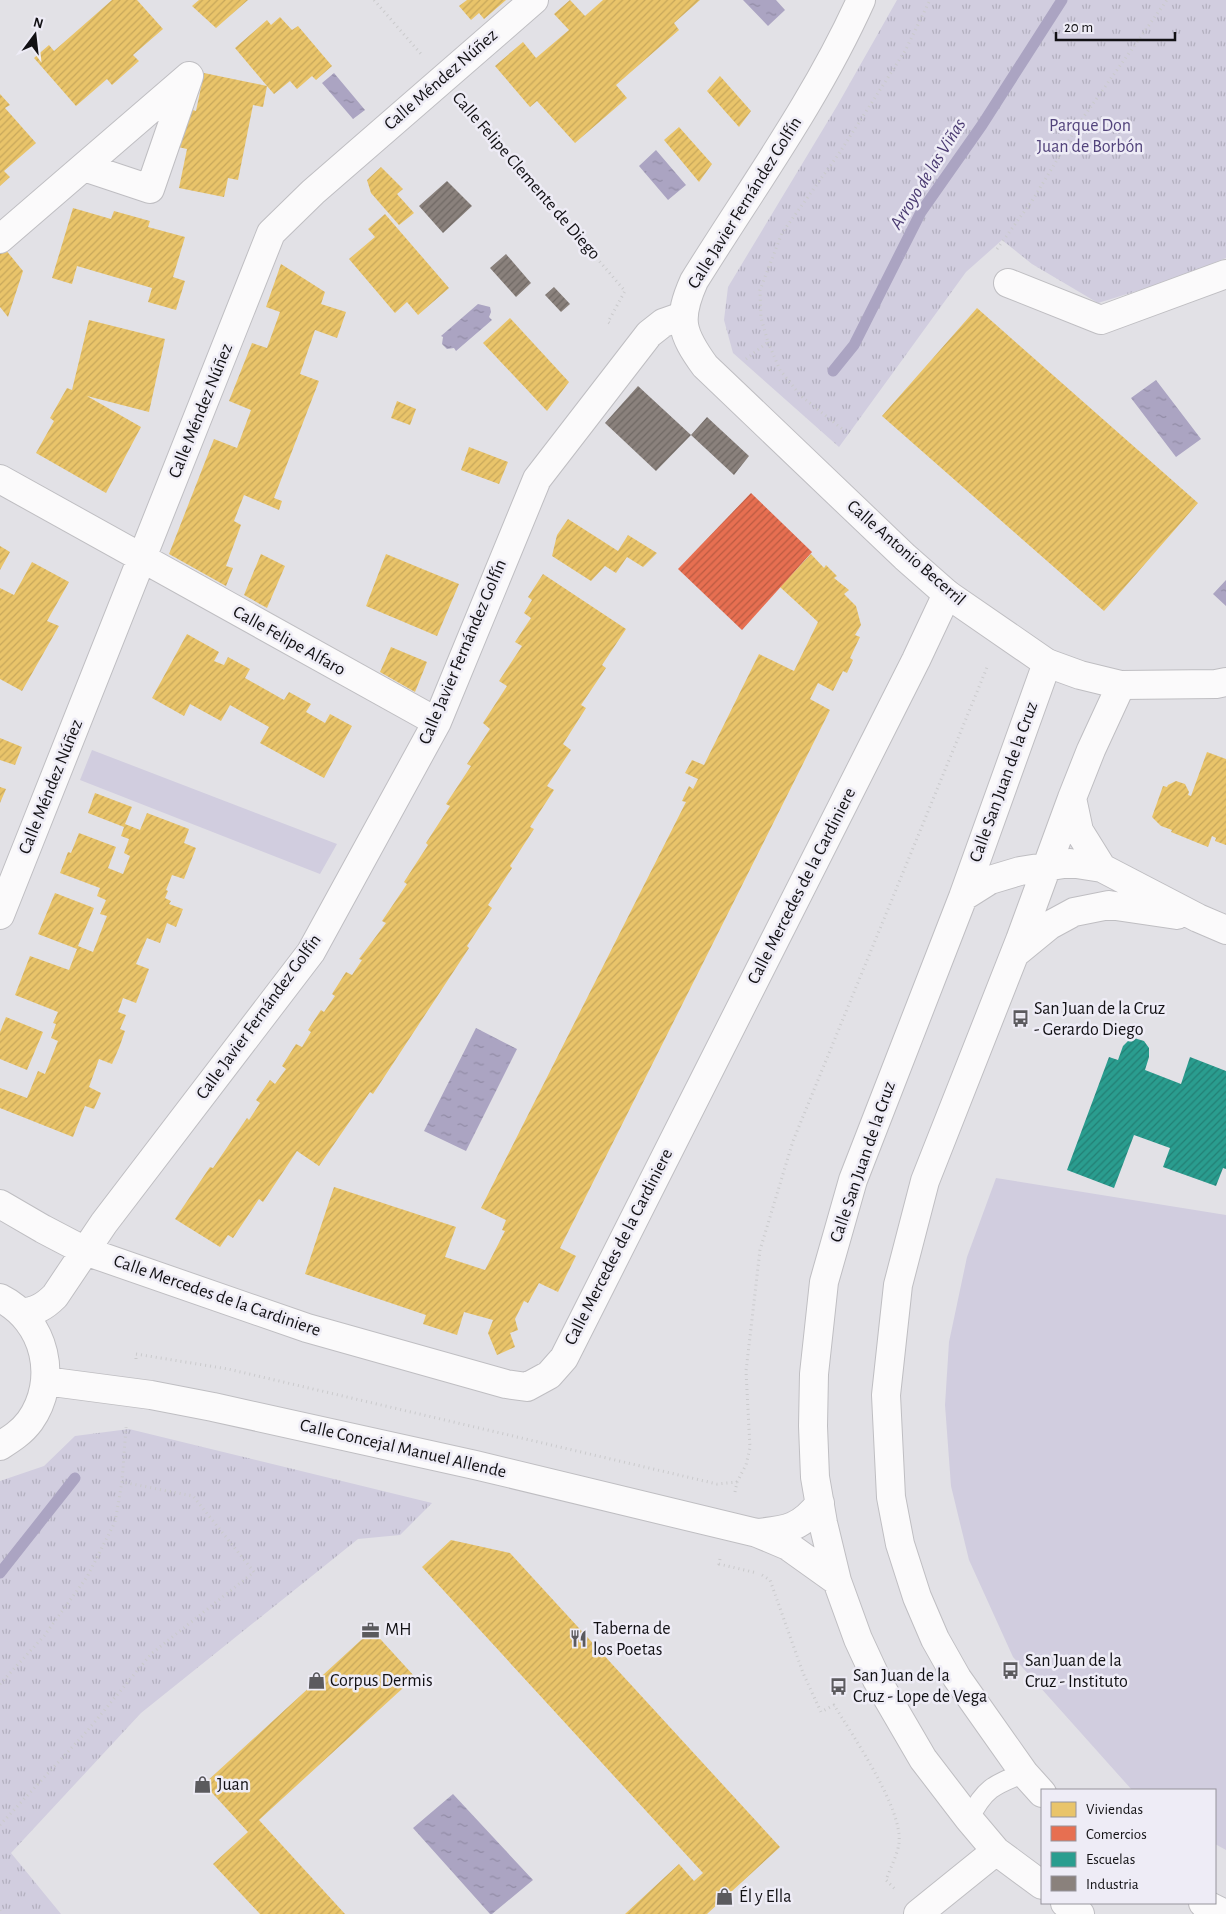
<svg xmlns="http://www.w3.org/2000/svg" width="1226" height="1914" font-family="'Alegreya Sans',sans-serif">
  <defs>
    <pattern id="park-tufts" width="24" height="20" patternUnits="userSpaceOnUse" patternTransform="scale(1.25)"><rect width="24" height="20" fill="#d1cddf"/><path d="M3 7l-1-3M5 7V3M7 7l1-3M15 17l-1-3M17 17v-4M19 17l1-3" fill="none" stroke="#b2afbe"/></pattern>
    <pattern id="water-ripples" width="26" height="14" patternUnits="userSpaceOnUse" patternTransform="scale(1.25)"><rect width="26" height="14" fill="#aba4c2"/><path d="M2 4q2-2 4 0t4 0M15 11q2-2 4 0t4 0" fill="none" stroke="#928ca6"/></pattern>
    <pattern id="homes-hatch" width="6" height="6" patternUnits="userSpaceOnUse" patternTransform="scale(1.25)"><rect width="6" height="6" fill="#e9c46a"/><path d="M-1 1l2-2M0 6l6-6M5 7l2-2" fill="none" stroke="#c7a75b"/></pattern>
    <pattern id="shops-hatch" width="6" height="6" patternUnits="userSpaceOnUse" patternTransform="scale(1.25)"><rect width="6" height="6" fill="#e76f51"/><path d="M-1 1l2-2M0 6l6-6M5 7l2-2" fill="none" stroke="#ba5a42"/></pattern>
    <pattern id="schools-hatch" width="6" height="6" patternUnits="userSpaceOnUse" patternTransform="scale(1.25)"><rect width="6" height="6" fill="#2a9d8f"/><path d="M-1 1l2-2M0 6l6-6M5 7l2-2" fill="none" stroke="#237f74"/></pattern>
    <pattern id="industry-hatch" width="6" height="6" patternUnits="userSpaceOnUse" patternTransform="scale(1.25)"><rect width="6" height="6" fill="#8a817c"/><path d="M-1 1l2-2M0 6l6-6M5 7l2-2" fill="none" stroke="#6f6864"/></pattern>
  </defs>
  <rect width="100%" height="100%" fill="#e2e1e6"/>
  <!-- grass -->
  <path fill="#d1cddf" d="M92,750l245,94 -17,30 -240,-94z
    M996,1178l230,37v635l-11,-6v-54h-83l-119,-133 -44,-97 -18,-74 -6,-81 4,-63 18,-85z"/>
  <!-- park -->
  <path fill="url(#park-tufts)" d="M897,0h329v258l-57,23 -71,22 -66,-39 -30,-24 -36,32 -127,175 -106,-94 -9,-33 4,-33 109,-181z
    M129,1429l303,74 -32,32 -42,4 -217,174 -130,140 50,61h-61v-433l44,-15 31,-30z"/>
  <!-- water -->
  <path fill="url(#water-ripples)" d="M743,0h33l9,10 -17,16z
    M334,73l31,37 -12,9 -31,-36z
    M656,150l30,35 -18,15 -29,-34z
    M478,304l12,3 1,5 -2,5 3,3 -36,31 -2,-3 -7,1 -5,-5 1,-7 -2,-1z
    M1156,380l45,59 -25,18 -45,-59z
    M1226,580v26l-13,-12z
    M476,1028l41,21 -51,102 -42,-20z
    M453,1794l80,86 -41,34h-2l-77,-86z"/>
  <!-- homes -->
  <path fill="url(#homes-hatch)" d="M112,0h25l26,29 -30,26 6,6 -27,24 -5,-6 -31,27 -42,-48 15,-13 5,6z
    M199,0h49l-32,28 -24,-22z
    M467,0h39l-22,19 -5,-6 -8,7 -12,-14z
    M570,0l15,16 18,-16h97l-26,23 5,7 -63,55 11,13 -52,45 -38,-42 -7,6 -35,-41 28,-24 13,16 33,-28 -15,-16z
    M280,17l12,13 6,-4 34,40 -16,14 -4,-4 -15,13 -7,-8 -16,13 -7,-8 -4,21 -10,-2 -15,75 -10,-2 -4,19 -45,-9 8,-39 -9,-2 8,-39 10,3 8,-38 63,13 -32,-38 32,-28 4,5z
    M720,76l31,35 -12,16 -32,-36z
    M0,94l10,11 -5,3 31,35 -32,28 6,6 -10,9z
    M679,127l33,37 -13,18 -35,-42z
    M381,167l22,22 -6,5 17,19 -15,12 -28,-32 -4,-13z
    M73,208l38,11 3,-8 36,10 -2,6 37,10 -12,40 12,4 -9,29 -28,-8 4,-14 -75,-22 -5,18 -20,-6z
    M385,214l64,74 -31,27 -11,-13 -12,11 -46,-54 26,-22 -7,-8z
    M5,249l18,22 -15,46 -8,-10v-54z
    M281,264l44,28 -4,12 25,8 -9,26 -22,-8 -15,44 19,7 -45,117 8,3 -3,9 -35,-15 -10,26 7,4 -15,41 7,2 -7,18 -57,-32 45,-115 23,9 14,-38 -22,-9 23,-58 15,5 13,-36 -14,-5z
    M977,308l221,195 -94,108 -222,-195z
    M510,318l59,64 -22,29 -64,-68z
    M89,320l76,19 -16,73 -62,-16 54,31 -35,66 -70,-40 18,-32 -4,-3 17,-30 5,2z
    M397,401l19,8 -6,16 -19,-7z
    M469,447l39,15 -9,22 -38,-14z
    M568,519l50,32 10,-16 29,18 -14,14 -16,-10 -11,16 -11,-7 -14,15 -39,-25 5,-21z
    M0,546l10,6 -10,18z
    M261,554l24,12 -18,42 -23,-13z
    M386,554l73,30 -22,52 -71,-30z
    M811,554l13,14 2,-3 11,11 -3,2 15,12 -5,4 12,12 5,19 -6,10 5,2 -10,21 3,2 -6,13 -4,-2 -10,20 -15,-8 -8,16 20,11 -270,538 16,8 -18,36 -19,-9 -11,20 -4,-2 -9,18 3,11 -8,3 5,14 -18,8 -9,-22 5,-13 -29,-8 -7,23 -34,-11 3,-9 -121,-41 29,-87 122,40 -11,30 40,13 20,-39 -3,-1 4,-10 -25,-12 205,-406 -4,-1 7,-15 4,3 5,-10 -13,-6 7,-13 12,5 55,-111 35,17 24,-49 -38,-35z
    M32,562l37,20 -22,39 12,5 -37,65 -22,-12v-91l14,7z
    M543,574l83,55 -24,36 4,3 -25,37 5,3 -23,36 8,6 -24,36 7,4 -24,37 4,2 -24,37 2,2 -24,37 4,3 -25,38 2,2 -96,146 -3,-2 -51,74 -22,-15 -34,51 -4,-3 -26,39 -5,-3 -8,12 -45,-28 35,-52 3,1 34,-50 2,2 11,-17 -4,-3 14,-20 5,4 11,-15 -4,-3 14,-22 6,3 9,-15 -3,-2 13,-20 3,2 11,-16 -3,-2 14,-22 6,3 10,-15 -3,-1 27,-36 -4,-2 25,-37 -3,-2 24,-37 -2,-2 24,-37 -4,-2 25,-38 -4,-2 23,-35 -7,-6 24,-37 -8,-5 23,-35 -7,-4 16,-24 -7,-5 8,-13 -4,-3z
    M187,634l32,18 -5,9 10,4 4,-8 22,12 -5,9 39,22 5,-8 22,12 -5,8 19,11 5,-9 22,12 -28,52 -64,-35 9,-16 -39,-22 -9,16 -31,-17 -6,12 -32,-18z
    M391,647l36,15 -12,30 -35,-20z
    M0,738l22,9 -7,18 -15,-5z
    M1207,752l19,7v86l-11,-4 1,-3 -4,-2 -4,11 -37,-15 1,-2 -11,-4 -9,-9 11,-31 4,1 1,-2 8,-4 9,3 4,8 -1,3 3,1z
    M0,787l6,2 -6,14z
    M95,793l37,14 -7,17 15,6 7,-17 42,16 -5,14 12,5 -12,31 -12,-4 -6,15 2,1 -3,7 6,3 -2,3 14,5 -7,18 -9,-4 -7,20 -13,-5 -11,26 13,5 -13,34 -13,-5 -5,14 8,3 -6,14 5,2 -6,17 -7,16 -13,-5 -10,28 12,6 -7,16 -9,-3 -12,31 -73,-29v-20l27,10 11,-27 7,3 13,-33 -7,-3 5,-14 -3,-1 5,-11 -43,-17 15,-39 39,14 8,-21 -39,-15 17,-41 39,15 -16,38 15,6 14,-36 -7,-2 6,-14 -9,-4 3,-8 -40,-15 8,-21 3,1 8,-20 37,14 -8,21 15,6 7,-18 -6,-3 5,-14 -8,-3 3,-9 -36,-14z
    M6,1017l37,15 -16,38 -27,-11v-27z
    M451,1540l59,13 270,294 -73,67h-82l54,-50 15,17 9,-8 -281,-306z
    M372,1630l43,47 -156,143 86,94h-85l-47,-50 35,-32 -44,-48z"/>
  <!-- shops -->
  <path fill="url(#shops-hatch)" d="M751,493l61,59 -70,78 -64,-61z"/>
  <!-- schools -->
  <path fill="url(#schools-hatch)" d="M1134,1038l10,3 5,7v9l-4,13 36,14 9,-27 36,14v98l-3,-1 -7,18 -53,-19 7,-19 -36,-13 -20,53 -47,-18 42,-113 9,3 5,-14 5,-5z"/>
  <!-- industry -->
  <path fill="url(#industry-hatch)" d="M447,181l25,25 -29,27 -24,-27z
    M506,254l25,29 -15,14 -26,-29z
    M554,287l16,17 -9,8 -16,-17z
    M638,386l53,49 -35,36 -51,-48z
    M707,417l42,39 -15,19 -43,-40z"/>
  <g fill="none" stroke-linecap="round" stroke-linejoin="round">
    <!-- stream -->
    <path stroke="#aba4c2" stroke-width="11" d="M833,371l21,-26 67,-133 61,-87 80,-125
      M0,1573l75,-95"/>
    <defs>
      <path id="lane" d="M969,1819c15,-30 24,-34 55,-46"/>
      <path id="street" d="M0,239l189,-163 -39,113 -66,-22
        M1008,283l93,37 125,-46
        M0,479l437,243
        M1072,798l7,33 23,37
        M963,897l27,-17 30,-9 50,-8 32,5 96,50 28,12
        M0,915l271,-682 42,-41 221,-192
        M1017,952l33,-27 24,-13 35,-7 68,10
        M0,1204l43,25 42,22 222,77 199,56 21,3 22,-12 15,-17 352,-698 31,-66
        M0,1298c46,23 59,82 30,123 -8,11 -19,18 -30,25
        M21,1313c15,-2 23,-6 34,-17l49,-73 207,-271 126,-230 100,-243 112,-145 14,-11 20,-7
        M45,1381l106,14 62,12 262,58 282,68
        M820,1503c-19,25 -33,27 -63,30l31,13 49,35
        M1042,1793l-18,-20 -67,-95 -22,-39 -18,-42 -17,-53 -9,-47 -5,-102 12,-110 27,-104 95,-241 52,-142 19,-48 30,-65
        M1042,1885l-46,-34 -27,-32 -46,-60 -46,-79 -19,-41 -21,-58 -14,-58 -8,-46 -2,-51 1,-52 10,-92 29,-102 110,-283 84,-234
        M1065,1903l15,11
        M1203,1903l22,11
        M918,1914l78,-63"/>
      <path id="secondary" d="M861,0c-45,100 -110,189 -167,281 -17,38 -13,52 11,85l200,191 42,37 100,69 33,12 41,10 95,-1 10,-2"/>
    </defs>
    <!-- lane casing -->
    <use href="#lane" stroke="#bfbec2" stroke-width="21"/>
    <!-- street casing -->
    <use href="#street" stroke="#bfbec2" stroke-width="30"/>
    <!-- secondary casing -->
    <use href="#secondary" stroke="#bfbec2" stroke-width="30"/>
    <!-- path -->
    <path stroke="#cacacc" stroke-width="3" stroke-dasharray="1 4" stroke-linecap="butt" d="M374,0l47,54
      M466,106l159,185 -17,31 4,3
      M997,249l35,-48 50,-82 85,-119
      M768,342l12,28 21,26 45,36
      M746,359l22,-17 -7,-24 -1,-28 22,-57 56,-78 67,-104 25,-51
      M136,1359v-5l92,15 489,115 20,-2
      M735,1492l2,-10 9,-17 4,-17 -4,-77 14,-121 33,-109 195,-476
      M720,1559l-1,5 38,9
      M762,1575l8,5 33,93 18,39 13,-7c19,31 69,104 65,138 -1,10 -9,26 -13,37l9,9
      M0,1684l44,-48 43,-59 28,-55 7,-40 4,-55
      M0,1825l88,-95 63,-76 103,-82 -61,-76 -71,-14
      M0,1910l1,4"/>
    <!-- lane -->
    <use href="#lane" stroke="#fbfafb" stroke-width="19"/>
    <!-- street -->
    <use href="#street" stroke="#fbfafb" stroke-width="28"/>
    <!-- secondary -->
    <use href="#secondary" stroke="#fbfafb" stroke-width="28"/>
  </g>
  <!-- icons -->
  <defs>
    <symbol id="bus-bare" viewBox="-9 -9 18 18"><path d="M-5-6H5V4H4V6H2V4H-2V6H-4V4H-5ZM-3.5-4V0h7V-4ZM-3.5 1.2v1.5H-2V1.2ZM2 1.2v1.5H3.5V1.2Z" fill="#5b5a5e" stroke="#eeecf6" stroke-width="2.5" paint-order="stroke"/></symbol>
    <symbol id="office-bare" viewBox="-9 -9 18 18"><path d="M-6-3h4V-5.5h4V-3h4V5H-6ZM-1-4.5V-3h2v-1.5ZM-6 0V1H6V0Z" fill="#5b5a5e" stroke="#eeecf6" stroke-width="2.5" paint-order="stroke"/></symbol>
    <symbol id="restaurant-bare" viewBox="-9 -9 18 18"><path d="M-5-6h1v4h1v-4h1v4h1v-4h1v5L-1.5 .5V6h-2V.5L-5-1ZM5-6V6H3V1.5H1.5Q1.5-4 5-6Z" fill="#5b5a5e" stroke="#eeecf6" stroke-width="2.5" paint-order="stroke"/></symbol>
    <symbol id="shop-bare" viewBox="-9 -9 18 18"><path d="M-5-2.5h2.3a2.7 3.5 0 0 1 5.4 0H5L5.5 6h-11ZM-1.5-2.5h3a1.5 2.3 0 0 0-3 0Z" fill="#5b5a5e" stroke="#eeecf6" stroke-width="2.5" paint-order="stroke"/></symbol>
  </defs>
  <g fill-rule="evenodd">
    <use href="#bus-bare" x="1008" y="1006" width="25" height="25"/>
    <use href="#office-bare" x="358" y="1618" width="25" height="25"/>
    <use href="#restaurant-bare" x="566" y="1626" width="25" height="25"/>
    <use href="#bus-bare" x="998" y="1658" width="25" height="25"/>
    <use href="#shop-bare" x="304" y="1668" width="25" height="25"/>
    <use href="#bus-bare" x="826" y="1674" width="25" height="25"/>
    <use href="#shop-bare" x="190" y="1772" width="25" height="25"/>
    <use href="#shop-bare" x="712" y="1884" width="25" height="25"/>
  </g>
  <g text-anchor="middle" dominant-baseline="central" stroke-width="5" stroke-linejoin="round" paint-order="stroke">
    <!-- street labels -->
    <g font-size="18" fill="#121114" stroke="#eeecf6">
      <text transform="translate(441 80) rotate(-41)">Calle Méndez Núñez</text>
      <text transform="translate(526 176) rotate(49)">Calle Felipe Clemente de Diego</text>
      <text transform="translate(745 203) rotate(-58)">Calle Javier Fernández Golfín</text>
      <text transform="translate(201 411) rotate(-68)">Calle Méndez Núñez</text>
      <text transform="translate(906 553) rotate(41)">Calle Antonio Becerril</text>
      <text transform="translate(289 641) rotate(29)">Calle Felipe Alfaro</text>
      <text transform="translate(463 652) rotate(-67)">Calle Javier Fernández Golfín</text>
      <text transform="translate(1004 782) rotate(-70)">Calle San Juan de la Cruz</text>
      <text transform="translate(51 787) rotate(-68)">Calle Méndez Núñez</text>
      <text transform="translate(802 886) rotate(-63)">Calle Mercedes de la Cardiniere</text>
      <text transform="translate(259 1017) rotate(-54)">Calle Javier Fernández Golfín</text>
      <text transform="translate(863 1162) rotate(-71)">Calle San Juan de la Cruz</text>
      <text transform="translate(619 1247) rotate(-63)">Calle Mercedes de la Cardiniere</text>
      <text transform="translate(217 1296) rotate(19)">Calle Mercedes de la Cardiniere</text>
      <text transform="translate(403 1449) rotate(13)">Calle Concejal Manuel Allende</text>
    </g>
    <!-- park labels -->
    <g font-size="18" fill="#53447c" stroke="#eeecf6">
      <text x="1090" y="126">Parque Don<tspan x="1090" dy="21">Juan de Borbón</tspan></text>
    </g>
    <!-- poi labels -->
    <g font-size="18" fill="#121114" stroke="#eeecf6" text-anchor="start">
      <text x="1034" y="1009">San Juan de la Cruz<tspan x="1034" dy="21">- Gerardo Diego</tspan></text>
      <text x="593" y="1629">Taberna de<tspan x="593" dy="21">los Poetas</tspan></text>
      <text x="385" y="1630">MH</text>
      <text x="1025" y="1661">San Juan de la<tspan x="1025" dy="21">Cruz - Instituto</tspan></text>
      <text x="853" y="1676">San Juan de la<tspan x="853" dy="21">Cruz - Lope de Vega</tspan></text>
      <text x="330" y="1681">Corpus Dermis</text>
      <text x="217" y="1785">Juan</text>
      <text x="739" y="1897">Él y Ella</text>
    </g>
    <!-- water labels -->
    <g font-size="19" font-style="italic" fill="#4a3a71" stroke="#eeecf6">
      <text transform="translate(928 174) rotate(-58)">Arroyo de las Viñas</text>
    </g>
  </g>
  <!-- legend -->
  <rect x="1041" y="1789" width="175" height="115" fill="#eeecf6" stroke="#96949c"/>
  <rect x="1051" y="1802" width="25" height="15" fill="#e9c46a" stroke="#96949c"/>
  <text x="1086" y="1814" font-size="15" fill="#121114">Viviendas</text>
  <rect x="1051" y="1826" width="25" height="15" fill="#e76f51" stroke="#96949c"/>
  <text x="1086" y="1839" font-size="15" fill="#121114">Comercios</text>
  <rect x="1051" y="1852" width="25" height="15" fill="#2a9d8f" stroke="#96949c"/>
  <text x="1086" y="1864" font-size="15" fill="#121114">Escuelas</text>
  <rect x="1051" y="1876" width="25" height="15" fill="#8a817c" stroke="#96949c"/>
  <text x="1086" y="1889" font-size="15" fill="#121114">Industria</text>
  <!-- north arrow -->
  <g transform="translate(35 35) rotate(15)" stroke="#eeecf6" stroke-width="4" paint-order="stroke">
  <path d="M0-4L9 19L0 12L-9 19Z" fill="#121114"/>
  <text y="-8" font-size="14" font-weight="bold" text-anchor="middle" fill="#121114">N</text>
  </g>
  <!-- scale -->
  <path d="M1056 32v8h119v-8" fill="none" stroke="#121114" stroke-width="2.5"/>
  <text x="1064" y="32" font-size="15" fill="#121114" stroke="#eeecf6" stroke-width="4" paint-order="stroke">20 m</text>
</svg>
